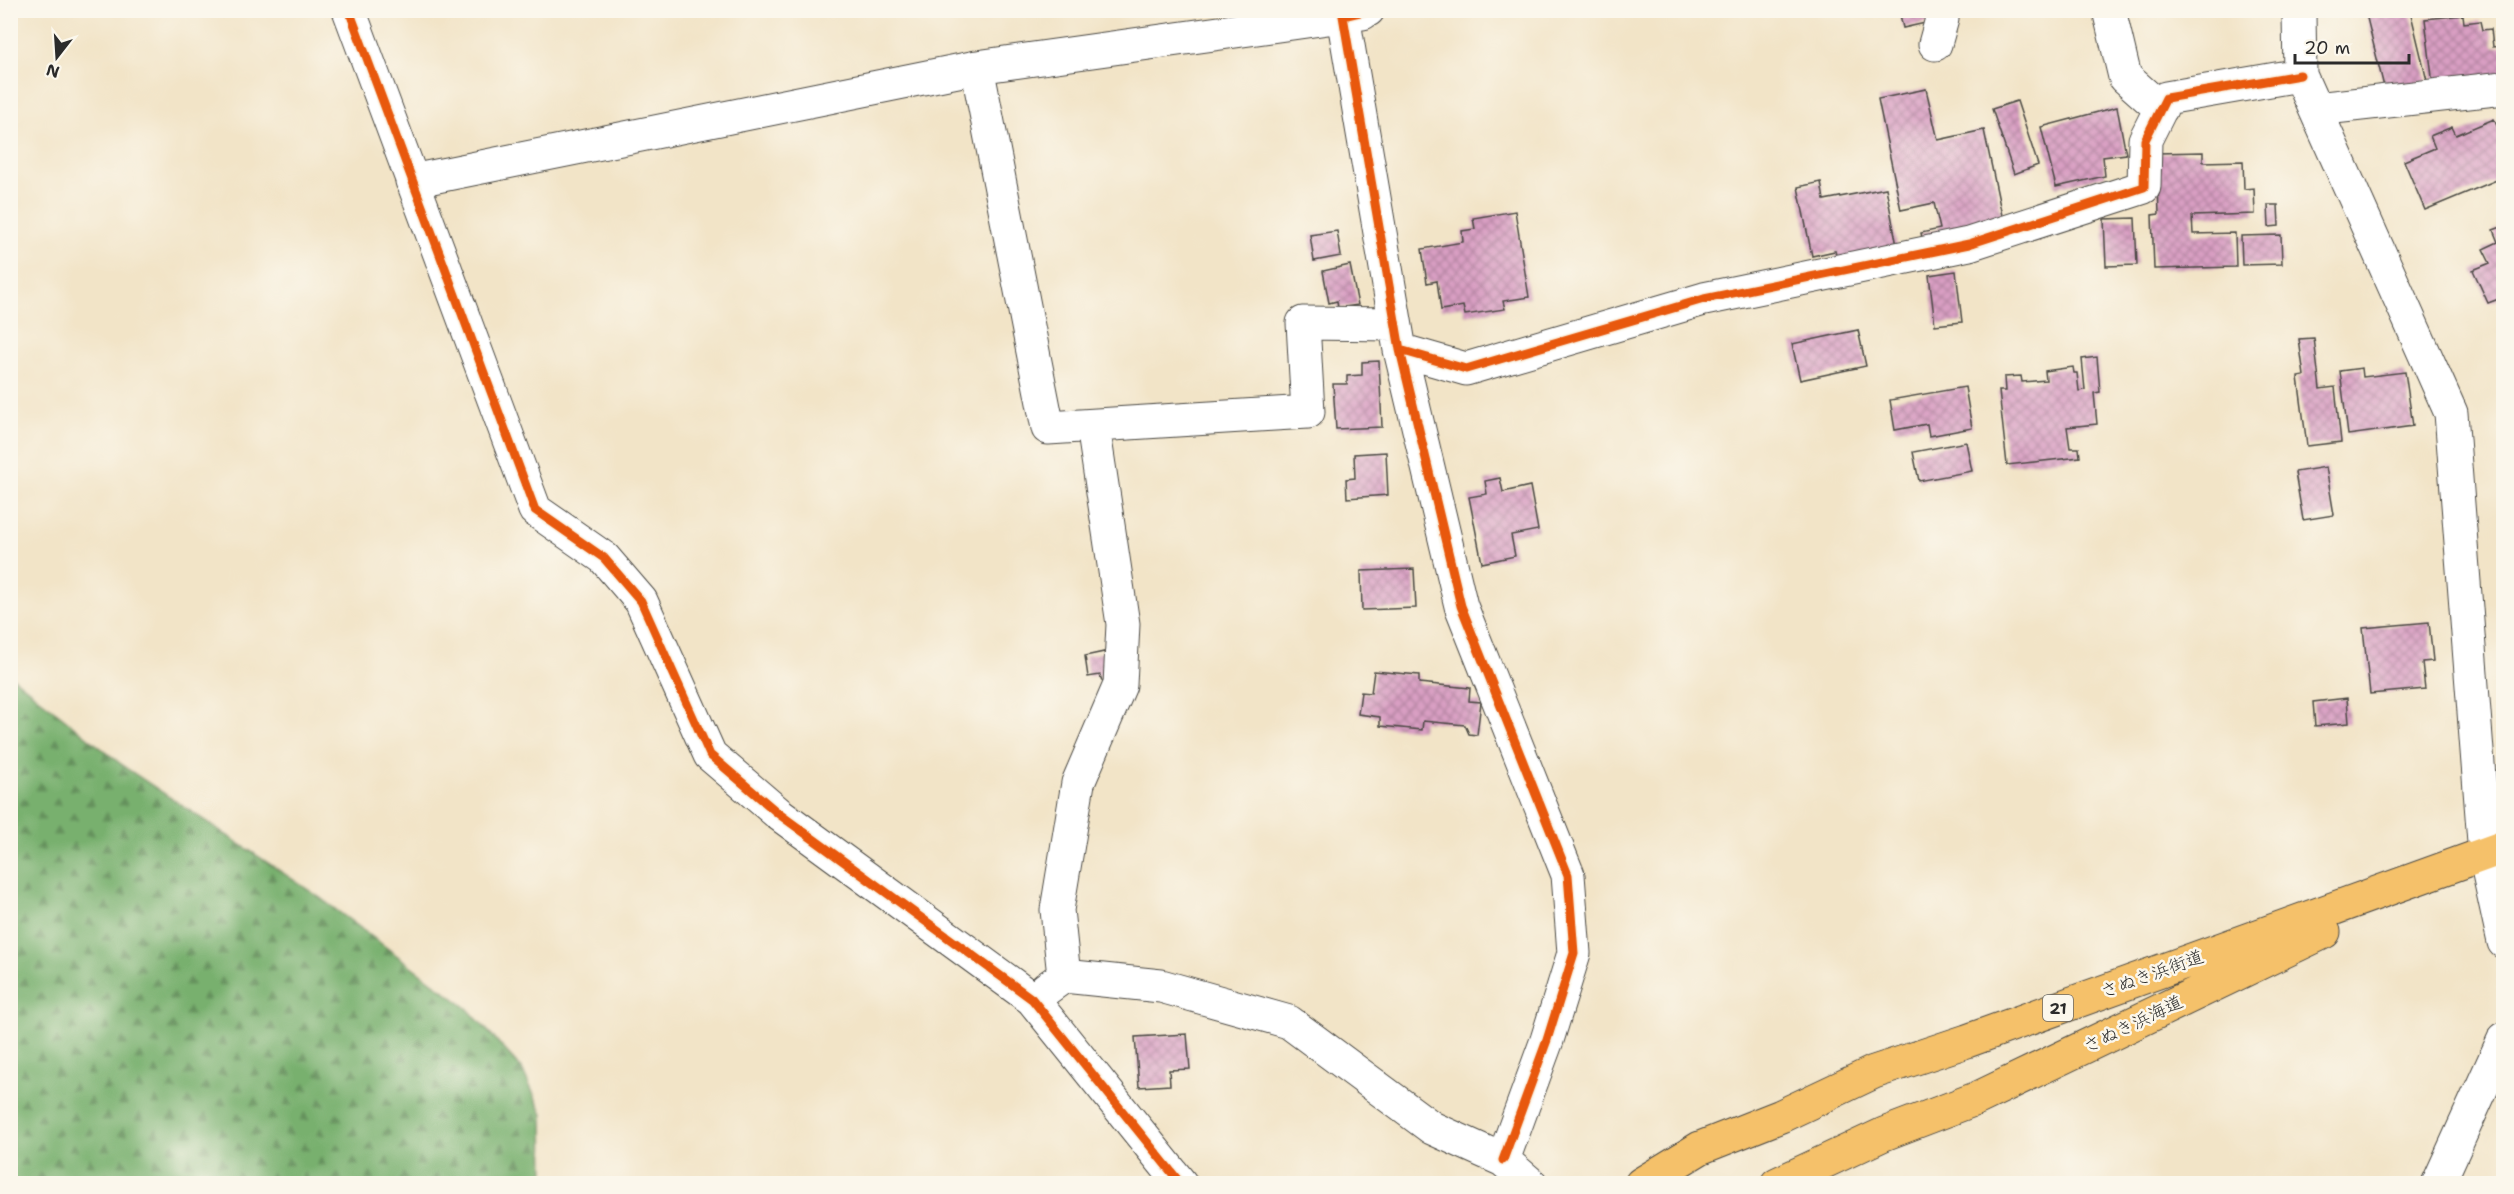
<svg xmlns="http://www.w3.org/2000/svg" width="2514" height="1194" font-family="'Shantell Sans','Klee One',sans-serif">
  <defs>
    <pattern id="forest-firs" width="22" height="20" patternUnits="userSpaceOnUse" patternTransform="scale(1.5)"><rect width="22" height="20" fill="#78b06e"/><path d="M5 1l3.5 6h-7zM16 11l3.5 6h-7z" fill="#638f5b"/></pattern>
    <pattern id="building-cross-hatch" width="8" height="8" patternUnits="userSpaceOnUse" patternTransform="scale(1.5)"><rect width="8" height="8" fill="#d99fc3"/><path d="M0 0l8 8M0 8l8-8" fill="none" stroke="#b0829f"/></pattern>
  </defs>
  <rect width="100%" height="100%" fill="#fbf7ec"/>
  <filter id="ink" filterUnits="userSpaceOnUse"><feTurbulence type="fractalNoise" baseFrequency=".0167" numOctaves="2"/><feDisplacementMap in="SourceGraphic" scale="12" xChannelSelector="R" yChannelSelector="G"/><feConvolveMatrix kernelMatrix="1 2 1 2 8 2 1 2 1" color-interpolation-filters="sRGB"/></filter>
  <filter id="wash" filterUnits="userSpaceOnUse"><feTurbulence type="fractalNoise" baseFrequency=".008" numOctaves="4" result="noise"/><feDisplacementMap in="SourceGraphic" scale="24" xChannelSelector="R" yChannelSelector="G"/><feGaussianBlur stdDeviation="1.35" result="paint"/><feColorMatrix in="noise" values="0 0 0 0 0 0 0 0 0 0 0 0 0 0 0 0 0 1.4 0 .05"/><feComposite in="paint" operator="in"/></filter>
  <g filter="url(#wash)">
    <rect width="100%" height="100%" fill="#f2e4c7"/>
    <!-- forest -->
    <path fill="url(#forest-firs)" stroke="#526e4c" stroke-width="1.5" d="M10,675l116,93 193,129 148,111 55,61 21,46 1,68h-533z"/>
    <g id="blocks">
      <!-- building -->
      <path fill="url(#building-cross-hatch)" d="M1899,10h28l3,12 -27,6z
        M2365,10h45l17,71 -42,10z
        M2463,15l1,8 16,-2 2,9 9,-1 2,18 11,-1v31l-71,8 -8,-66z
        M1926,89l12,51 46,-10 20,95 -81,17 -2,-9 19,-4 -6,-26 -33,7 -23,-111z
        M2017,101l21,64 -24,9 -22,-65z
        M2117,107l9,47 -23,3 2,19 -49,11 -15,-60z
        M2494,119l10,23v35l-79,33 -21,-49 31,-13 -5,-12 22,-9 4,8z
        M2203,152v10l40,-1 1,28 10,-1 1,26 -63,2 1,18 42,-1 1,34 -82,2 -2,-54 7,-1 -2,-61z
        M1821,182l3,18 62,-12 12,63 -60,12 -3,-12 -23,5 -14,-69z
        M2268,205h10l1,21 -10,1z
        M1515,211l14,86 -26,4 2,8 -40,6 -2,-9 -22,4 -4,-29 -10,2 -5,-34 41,-7 -1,-11 13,-2 -2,-11z
        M2135,218l2,47 -31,1 -2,-47z
        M2504,226v71l-16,6 -15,-33 17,-7 -7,-14 15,-7 -5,-12z
        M1337,231l4,25 -27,5 -4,-26z
        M2281,235l1,29 -40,1 -1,-29z
        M1350,265l8,40 -20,3 -1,-7 -8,2 -6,-32z
        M1956,271l6,51 -27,3 -6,-50z
        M1858,330l8,36 -66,14 -8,-36z
        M2314,338l6,51 15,-2 6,55 -34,4 -9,-69 6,-1 -5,-37z
        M2097,357l3,35 -6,1 3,31 -30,3 3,21h9l1,9 -73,8 -8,-74h6l-1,-14 17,-1 1,6 24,-2 -1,-9 28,-4 1,6h3l2,18 6,-1 -3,-31z
        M1379,361l3,66 -46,2 -3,-45h14v-8l15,-1v-13z
        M2362,368l1,9 42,-5 8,54 -65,9 -8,-64z
        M1965,387l7,41 -43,8 -2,-12 -32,6 -5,-30z
        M1966,442l6,29 -53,10 -6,-29z
        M1386,452l2,43 -41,3 -1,-19 9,-1 -1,-24z
        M2326,467l8,48 -31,5 -8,-48z
        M1500,478l3,14 27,-6 8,44 -27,5 4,21 -33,7 -13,-66 18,-3 -2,-13z
        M1414,569l2,39 -54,2 -1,-39z
        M2429,622l4,39 -11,1 3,27 -55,5 -7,-66z
        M1104,652l6,27 -8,2 -2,-6 -12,2 -3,-21z
        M1374,671l45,4v8l51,5 -1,13 12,1 -4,33 -8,-1 -4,-9 -42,-4 -1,9 -42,-4v-9l-22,-3 3,-22 10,1z
        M2347,698l2,25 -34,3 -2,-24z
        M1187,1034l3,35 -21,1 1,15 -31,2 -4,-50z"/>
    </g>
  </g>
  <g filter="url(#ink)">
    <use href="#blocks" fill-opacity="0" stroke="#494742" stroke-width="1.5"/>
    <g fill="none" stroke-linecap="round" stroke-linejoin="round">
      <defs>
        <path id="minor" d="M349,10l186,500 69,48 37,43 69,154 69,59 253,185 149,185
          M1368,10l-25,6 57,334 61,256 107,269 6,78 -27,87 -44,120
          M2109,10l16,67 36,32
          M2301,10l-2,4 1,61 151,338 34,442 19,87
          M1935,44l7,-25 -2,-9
          M977,67l71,361 260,-16 -5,-89 92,1
          M2316,109l188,-21
          M412,181l565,-114 386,-54
          M1400,350l66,19 238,-70 265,-55 175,-57 1,-47 21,-42 134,-23
          M1064,976l-7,-66 21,-127 42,-98 3,-61 -30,-198
          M1046,989l18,-13 97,10 128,36 143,106 71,32 28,24
          M2438,1184l66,-145"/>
        <path id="primary" d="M1641,1184l59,-36 81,-32 93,-44 93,-31 537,-194
          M1777,1184l107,-50 94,-36 346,-166"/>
      </defs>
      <!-- minor casing -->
      <use href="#minor" stroke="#494742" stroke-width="35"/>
      <!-- primary casing -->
      <use href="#primary" stroke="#494742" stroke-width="35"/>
      <!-- minor -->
      <use href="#minor" stroke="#fff" stroke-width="33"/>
      <!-- primary -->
      <use href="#primary" stroke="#f5c16b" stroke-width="33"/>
      <defs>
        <path id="cycleway" d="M349,10l186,500 69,48 37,43 69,154 69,59 253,185 149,185
          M1368,10l-25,6 57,334 61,256 107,269 6,78 -27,87 -44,120
          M1400,350l66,19 238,-70 265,-55 175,-57 1,-47 21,-42 134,-23"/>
      </defs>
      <!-- cycleway casing -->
      <use href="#cycleway" stroke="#fbf7ec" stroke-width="13"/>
      <!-- cycleway -->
      <use href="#cycleway" stroke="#e8590c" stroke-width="9"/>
    </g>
  </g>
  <g text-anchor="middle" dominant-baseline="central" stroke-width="5" stroke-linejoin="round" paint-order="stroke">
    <!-- shield labels -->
    <rect fill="#fbf7ec" stroke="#696865" stroke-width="1.5" x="2043" y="995" width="30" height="26" rx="4.5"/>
    <g font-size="16" font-weight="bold" fill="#2b2b2b">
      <text x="2058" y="1008">21</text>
    </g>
    <!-- street labels -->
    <g font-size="18" fill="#2b2b2b" stroke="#fbf7ec">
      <text transform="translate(2152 974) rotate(-20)">さぬき浜街道</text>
      <text transform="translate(2133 1024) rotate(-26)">さぬき浜海道</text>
    </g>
  </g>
  <!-- margin -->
  <rect width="2514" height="1194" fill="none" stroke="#fbf7ec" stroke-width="36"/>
  <!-- north arrow -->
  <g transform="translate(57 57) rotate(197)" stroke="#fbf7ec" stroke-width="4.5" paint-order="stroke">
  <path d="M0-4.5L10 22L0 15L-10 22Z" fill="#2b2b2b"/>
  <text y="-9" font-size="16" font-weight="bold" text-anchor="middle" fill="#2b2b2b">N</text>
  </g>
  <!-- scale -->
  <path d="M2295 54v9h114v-9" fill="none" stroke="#2b2b2b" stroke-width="3"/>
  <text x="2304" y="54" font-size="18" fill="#2b2b2b" stroke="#fbf7ec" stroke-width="4.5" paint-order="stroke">20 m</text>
</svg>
